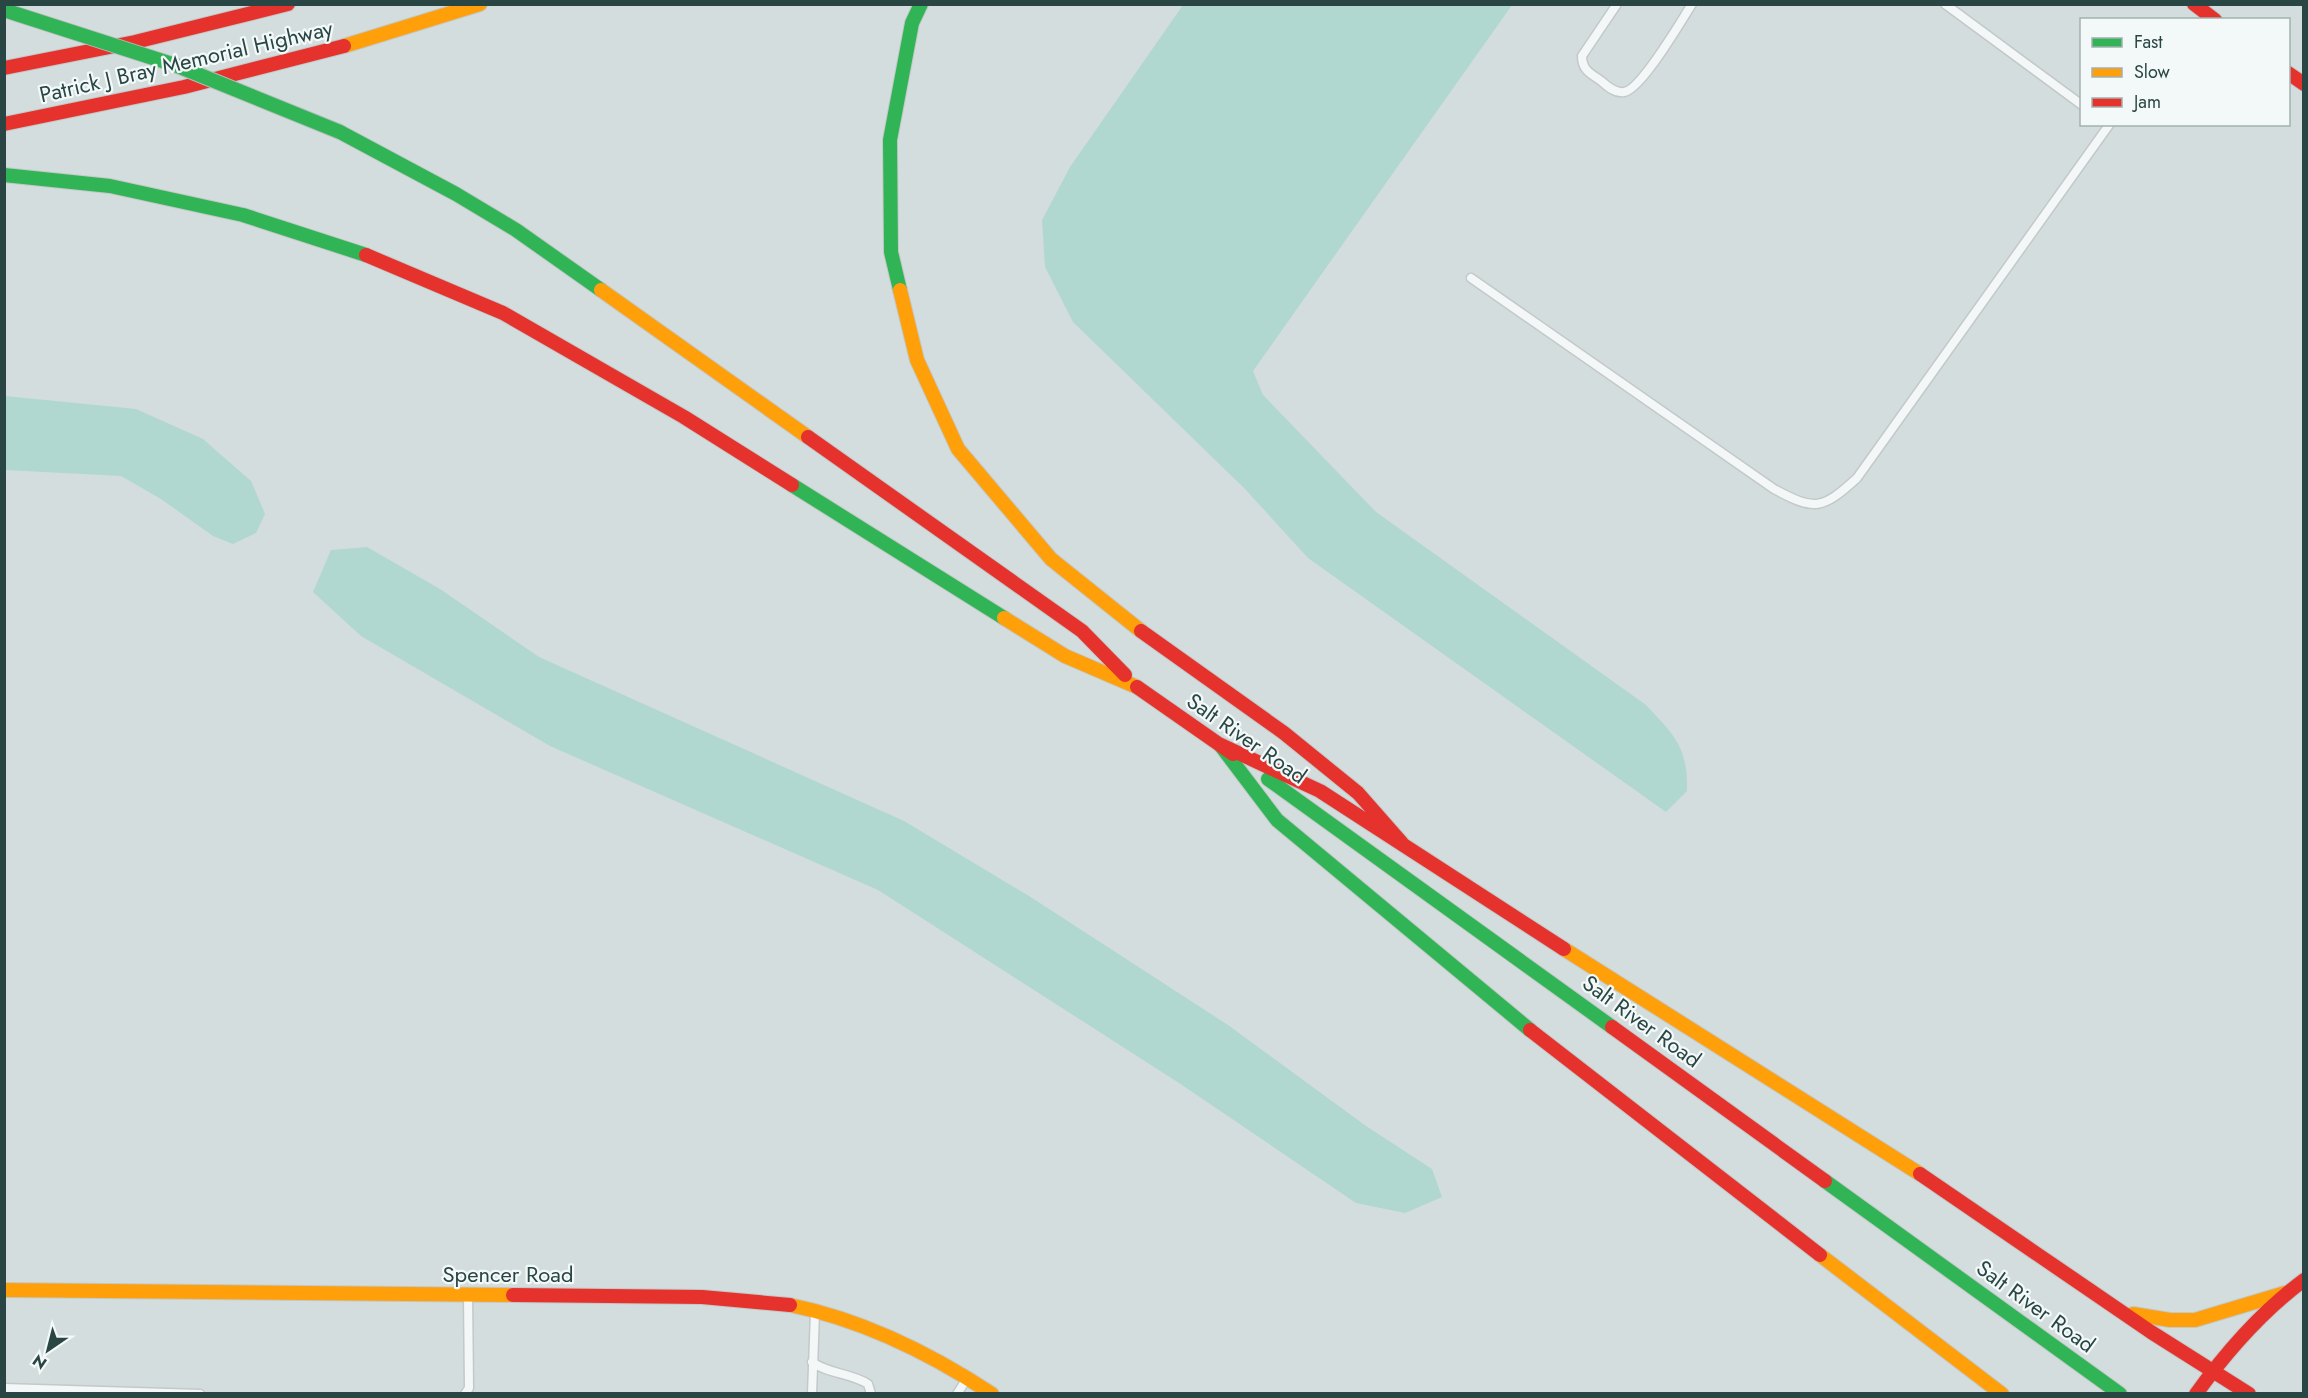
<svg xmlns="http://www.w3.org/2000/svg" width="2308" height="1398" font-family="Jost,sans-serif">
  <rect width="100%" height="100%" fill="#e5eaea"/>
  <!-- built -->
  <path fill="#d3dddd" fill-rule="evenodd" d="M5,5h2298v1388h-2298zM2082,20h206v104h-206z"/>
  <!-- water -->
  <path fill="#b1d7d1" d="M1183,5h329l-259,366 10,24 113,117 270,193c29,31 42,42 41,86l-21,21 -358,-254 -63,-69 -172,-167 -28,-55 -3,-47 28,-53z
    M5,396l131,13 67,30 48,42 14,33 -9,19 -23,11 -20,-8 -52,-37 -40,-23 -116,-6z
    M367,547l73,42 99,68 365,164 125,75 199,129 138,101 66,43 10,28 -37,16 -49,-10 -177,-120 -301,-193 -328,-144 -189,-110 -48,-44 18,-42z"/>
  <g fill="none" stroke-linecap="round" stroke-linejoin="round">
    <defs>
      <path id="lane" d="M1617,4l-35,52c0,13 7,17 18,24 6,5 15,14 24,12 17,-2 57,-71 68,-88
        M1945,4l137,101
        M1471,278l303,211c41,22 48,21 83,-11l252,-353
        M812,1362c16,12 39,11 56,22l3,10
        M4,1388l196,6
        M465,1394l4,-6 -1,-93
        M812,1394l3,-81
        M957,1394l9,-14"/>
      <path id="fast" d="M340,132l116,62 60,36 85,60
        M4,175l106,11 133,29 123,40
        M900,290l-9,-38 -1,-112 22,-117 9,-19
        M792,485l212,133
        M1221,746l56,74 253,210
        M1268,779l344,248
        M1825,1181l295,213"/>
      <path id="slow" d="M344,46l136,-42
        M601,290l207,147
        M900,290l17,70 41,89 93,110 90,72
        M1004,618l61,38 72,31
        M1564,949l356,225
        M1820,1255l182,139
        M4,1290l509,5
        M790,1305c73,15 140,48 202,89
        M2133,1314l37,6h25l90,-27"/>
      <path id="jam" d="M2194,4l21,16
        M4,68l131,-26 153,-38
        M2288,73l16,11
        M4,124l180,-37 160,-41
        M366,255l137,58 181,104 108,68
        M808,437l274,194 43,44
        M1141,631l143,102 74,60 44,50
        M1137,687l96,67
        M1219,744l101,47 244,158
        M1612,1027l213,154
        M1530,1030l290,225
        M1920,1174l231,158 98,62
        M513,1295l189,2 88,8
        M2196,1394c31,-43 65,-82 108,-114"/>
    </defs>
    <!-- lane casing -->
    <use href="#lane" stroke="#c3c8c8" stroke-width="11"/>
    <!-- fast casing -->
    <use href="#fast" stroke="#c3c8c8" stroke-width="16"/>
    <!-- slow casing -->
    <use href="#slow" stroke="#c3c8c8" stroke-width="16"/>
    <!-- jam casing -->
    <use href="#jam" stroke="#c3c8c8" stroke-width="16"/>
    <!-- lane -->
    <use href="#lane" stroke="#f4f7f7" stroke-width="8"/>
    <!-- fast -->
    <use href="#fast" stroke="#30b455" stroke-width="14"/>
    <!-- slow -->
    <use href="#slow" stroke="#ff9f0a" stroke-width="14"/>
    <!-- jam -->
    <use href="#jam" stroke="#e5322d" stroke-width="14"/>
    <defs>
      <path id="fast-bridge" d="M4,10l171,55 165,67"/>
    </defs>
    <!-- fast-bridge casing -->
    <use href="#fast-bridge" stroke="#b7bfbf" stroke-width="16" stroke-linecap="butt"/>
    <!-- fast-bridge -->
    <use href="#fast-bridge" stroke="#30b455" stroke-width="14"/>
  </g>
  <g text-anchor="middle" dominant-baseline="central" stroke-width="4.5" stroke-linejoin="round" paint-order="stroke">
    <!-- street labels -->
    <g font-size="22" fill="#294644" stroke="#f3f9f8">
      <text transform="translate(186 61) rotate(-13)">Patrick J Bray Memorial Highway</text>
      <text transform="translate(1247 738) rotate(35)">Salt River Road</text>
      <text transform="translate(1642 1021) rotate(36)">Salt River Road</text>
      <text x="508" y="1274">Spencer Road</text>
      <text transform="translate(2036 1306) rotate(36)">Salt River Road</text>
    </g>
  </g>
  <!-- border -->
  <rect width="2308" height="1398" fill="none" stroke="#294644" stroke-width="12"/>
  <!-- legend -->
  <rect x="2080" y="18" width="210" height="108" fill="#f3f9f8" stroke="#a2b1b0" stroke-width="1.5"/>
  <rect x="2092" y="38" width="30" height="9" fill="#30b455" stroke="#a2b1b0" stroke-width="1.5"/>
  <text x="2134" y="48" font-size="18" fill="#294644">Fast</text>
  <rect x="2092" y="68" width="30" height="9" fill="#ff9f0a" stroke="#a2b1b0" stroke-width="1.5"/>
  <text x="2134" y="78" font-size="18" fill="#294644">Slow</text>
  <rect x="2092" y="98" width="30" height="9" fill="#e5322d" stroke="#a2b1b0" stroke-width="1.5"/>
  <text x="2134" y="108" font-size="18" fill="#294644">Jam</text>
  <!-- north arrow -->
  <g transform="translate(48 1350) rotate(215)" stroke="#f3f9f8" stroke-width="4.5" paint-order="stroke">
  <path d="M0-4.5L10 22L0 15L-10 22Z" fill="#294644"/>
  <text y="-9" font-size="16" font-weight="bold" text-anchor="middle" fill="#294644">N</text>
  </g>
</svg>
